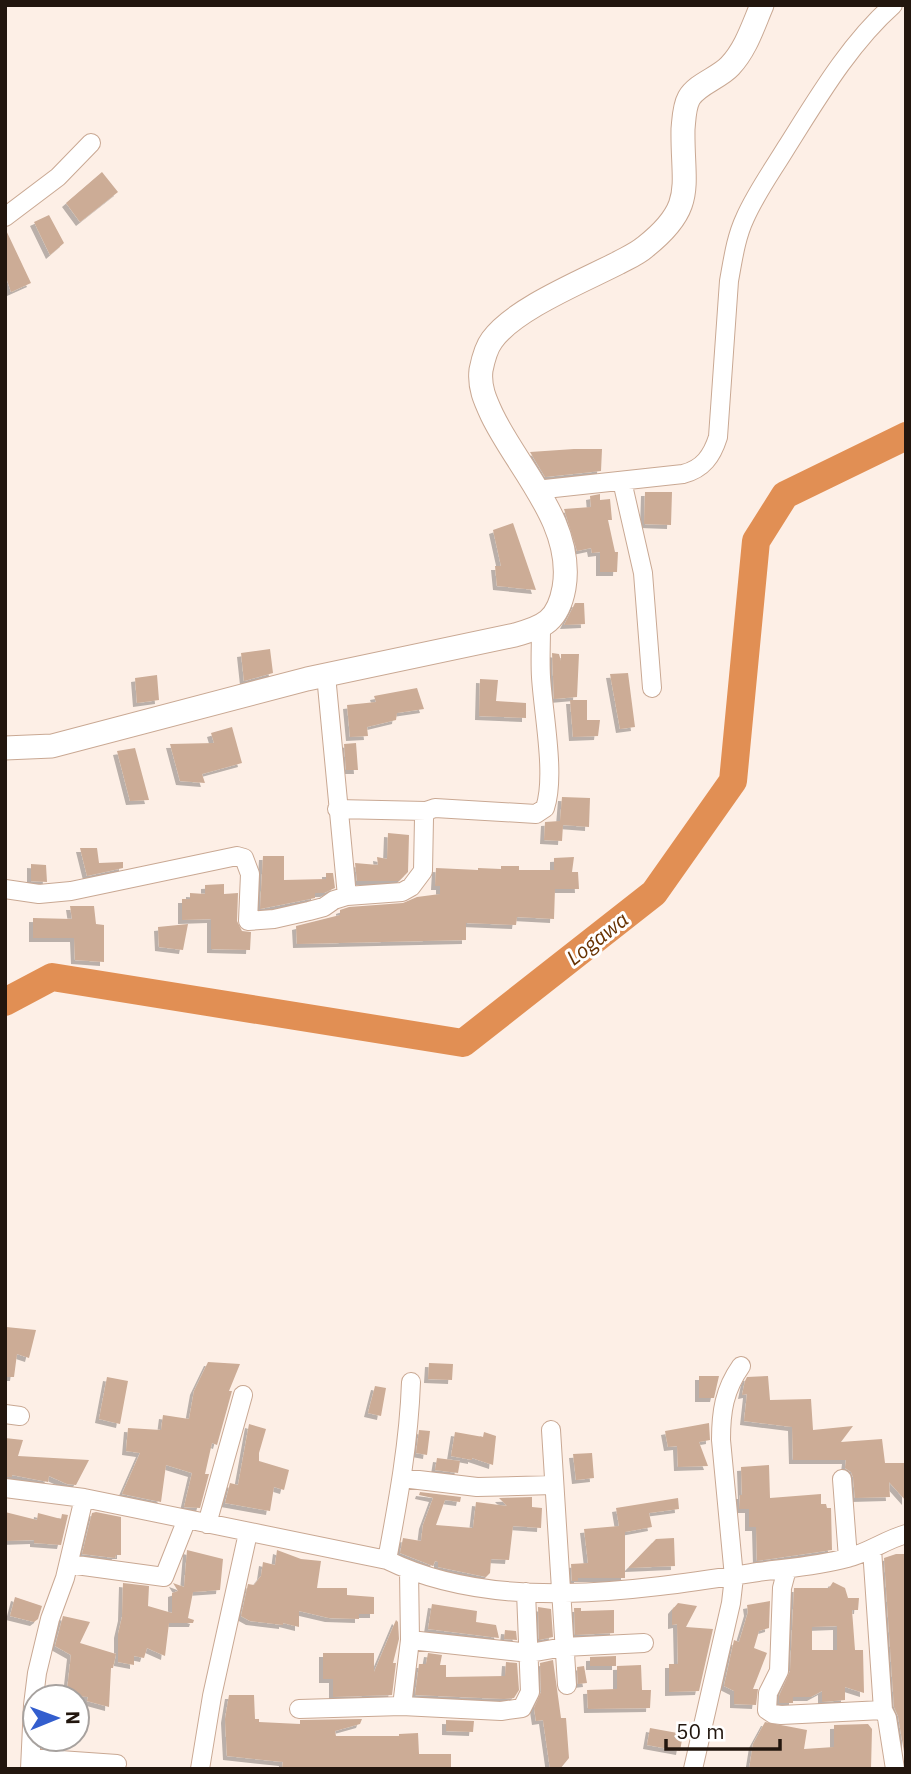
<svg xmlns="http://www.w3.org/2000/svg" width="911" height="1774" font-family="'IBM Plex Sans',sans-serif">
  <defs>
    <filter id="shadow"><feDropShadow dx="-4" dy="4" stdDeviation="0" flood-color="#0004"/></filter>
  </defs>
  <rect width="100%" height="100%" fill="#fdefe6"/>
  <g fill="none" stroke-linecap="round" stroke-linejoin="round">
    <!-- river -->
    <path stroke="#e18f54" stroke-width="28" d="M5,1002l47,-25 411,66 191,-150 79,-112 23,-240 29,-46 121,-59"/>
  </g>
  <!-- building -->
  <path fill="#ccac96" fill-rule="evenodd" filter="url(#shadow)" d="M102,172l16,20 -38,30 -14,-19z
    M49,215l15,28 -14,12 -16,-33z
    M5,228l26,55 -20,9 -6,-18z
    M574,449h28l-1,22 -56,6 -15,-25z
    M645,492h27l-1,33 -27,-1z
    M600,494v6l10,-1 2,21h-4l7,32h3l-1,20h-17v-20l-8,1 -1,-5 -14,3 -13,-42 27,-2 -1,-11z
    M513,523l23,67 -39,-4 -2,-20h6l-8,-36z
    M575,603h9l1,21 -21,1z
    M270,649l3,24 -29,8 -3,-28z
    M552,653l7,1 2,7v-7h18l-2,43 -23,2z
    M628,673l7,54 -15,2 -10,-55z
    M157,675l2,25 -22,3 -2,-25z
    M480,679l18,1 -2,21 30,2v15l-47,-2z
    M417,688l7,21 -27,4 -1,7 -29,7 1,9 -18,1 -3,-32 29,-3 -2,-6z
    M570,700h17v20h13l-2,16 -25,1z
    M232,727l10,36 -40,11 3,9 -25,-2 -10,-37 44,-1 -3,-10z
    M356,743l2,27h-12l-2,-26z
    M135,748l14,52 -19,1 -13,-50z
    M562,797l28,1 -1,29 -26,-2 -1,16 -18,-1 1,-18 15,-1z
    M388,833l21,2 -1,37 -9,9h-42l-2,-18 23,2 -1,-8 10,2z
    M80,848h17l2,15 24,-1v6l-36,8z
    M263,856h21v24l42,-1v-6h7l2,15 -11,5h-9v5l-55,11z
    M574,857l-2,15h6l1,17h-24l-1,30 -37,-2 -1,8 -50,-2v17l-169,4 -1,-18 44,-11v-5l9,-3 54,-4 14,-6 23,-3v-8h-5l1,-18 42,2v-2l23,1v-3h18v4h35v-12z
    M31,864l15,1 1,17 -16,-1z
    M224,884v10l14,-1 -1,28 5,10 9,1 -1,18 -39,-1v-30l-29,1v-21h8v-6l15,1v-9z
    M70,906h24l2,18 8,1v37l-29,-2 -1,-22h-41v-20l39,1z
    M188,924l-5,26 -24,-3 -1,-20z
    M6,1327l30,3 -7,28 -12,-4 -3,23h-7z
    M208,1362l32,2 -11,27h3l-15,54 -5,-2 -7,31h4l-9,34 -16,-1 8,-34 -26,-8 -5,37 -39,-8 18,-41 -14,-2 2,-23 33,2 2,-15 26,4 5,-28z
    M429,1363l24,1 -1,16 -24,-1z
    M699,1376h20l-5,22h-15z
    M768,1376l2,24 41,-1 2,31 40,-4 -12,16 41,-3 3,24h21v38l-17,-19 1,15 -35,1 -2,-21 -2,-5 -6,-4 1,-8h-53l-1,-33 -48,-6 3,-27 -5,1 3,-14 2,-4z
    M107,1377l21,4 -8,43 -21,-5z
    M375,1386l11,2 -5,28 -13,-3z
    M709,1423l1,17 -11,2 9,24 -30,1 -1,-21 -9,1 -3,-16z
    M249,1424l17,5 -7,24v8l30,9 -5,20 -10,-3 -4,24 -45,-8 5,-20 8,2z
    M419,1430l11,1 -3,24 -11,-2z
    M455,1432l28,5 1,-5 12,4 -3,29 -21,-7v2l-21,-4z
    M5,1438l18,2 -5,16 71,4 -13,25 -9,-1 -18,-8 -1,6 -36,-7v2h-7z
    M592,1453l2,25 -18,2 -3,-26z
    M437,1458l23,3 -2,12 -23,-3z
    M769,1465l1,33 51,-4v10h5l1,4h4l1,42 -75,11 -1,-34h-7v-18h-10l1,-14h2l-1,-28z
    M420,1492l41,5 -1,5 -15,-2 -9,25 37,3 3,-26 31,4 -8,-8 33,-1v10l10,1 -1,20 -28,-2 -4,34 -18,-1 -1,14 -4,4 -48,-10v-5l-3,-1 -2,5 -33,-13 3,-15 18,3 2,-16 10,-27 -14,-3z
    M678,1498l1,11 -30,4 3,14 -27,5v46h-47v3h-6l-1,-17 17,-1 -4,-34 35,-3 -3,-18z
    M5,1512l32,8 1,-7 23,6 1,-5 6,1 -7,30 -27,-2v-3l-29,1z
    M96,1512l25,5v38h-5l-1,3 -33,-4 10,-41z
    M674,1538l1,28 -47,2 28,-29z
    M187,1550l36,9 -3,31 -27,2 -5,26 6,2 -1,3h-24l-4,33 -18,-8 -3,10 -10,-2v9l-16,-3v-28l4,-17 1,-34 26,3 -1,20 24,7v-20l6,-2 -5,-8 11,4z
    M277,1550l24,9 20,2 -4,27h30v7l27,2v17h-15v5l-30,-1 -30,-7v16l-16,-4v2l-33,-4 -9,-5 7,-32 6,1 7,-9 2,-14 12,3z
    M896,1554h10v210l-8,-48 -4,-9 -10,-149z
    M833,1582l12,6 3,10h11l-1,12h-6l3,40h8l1,43 -19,-6v13l-23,2v-11l-11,6h-18v6h-14v-7l11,-25 4,-83h35zM837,1626v24h-25v-23z
    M15,1597l27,9 -4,13 -4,3 -24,-6z
    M770,1601l-1,27 -10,3 -5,17 13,5 -14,36h5l-2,16 -22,-1v-13l-10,-5 10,-46 5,2 9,-30 -1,-7z
    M678,1603l19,3 -11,21 27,2 -14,62 -30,1v-28h9l-1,-40 -5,1v-15z
    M432,1604l45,7 -1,11 20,3 3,13 -71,-9z
    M538,1607l13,2 2,28 -14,3z
    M574,1608h7v3l33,-1v23l-39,2z
    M63,1616l27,6 -10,21 36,11 -3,14h-2l-2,39 -22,-6 1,-4 -11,-1 -1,-5 -9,-1 4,-35 -16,-9z
    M396,1620l2,2 1,17 -6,24h3l-4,32 -59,2v-18h-10v-26h51v19z
    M505,1630l11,1 1,9 -13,-1z
    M428,1653l14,2 -2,10h6v12l59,-1 1,-14 11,1 2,27 -5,8 -10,1 -89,-4 4,-31h7z
    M616,1656v10h-26v-9z
    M553,1660l8,58h5l3,40 -9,11h-10l-7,-49 -7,1 -2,-13 7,-16 -1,-29z
    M641,1665l1,25h9l-1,18 -62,1 -1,-19 30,-1v-23z
    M584,1666l3,17 -9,1 -1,-17z
    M229,1695h25l1,24h4v3l41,2v-4l62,-1 -2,5 -25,7 1,5h63v-2l19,-1 1,21h32v15h-169l1,-7 -56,-6 -2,-37z
    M446,1720l28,1 -1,11 -27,-1z
    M765,1722l42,8 -3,19 30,-2v-22l34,-1 4,5 -1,40h-122l4,-25z
    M650,1728l33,6 -3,17 -33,-6z"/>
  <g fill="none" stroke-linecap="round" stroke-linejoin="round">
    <defs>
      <path id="street" d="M5,217l53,-40 33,-34
        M622,481l21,92 9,115
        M536,490l147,-16c20,-5 29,-18 35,-37l11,-156c4,-22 7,-44 16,-63 11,-25 27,-47 41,-70 31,-49 63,-104 107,-143
        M326,675l21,221
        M337,809l89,2
        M5,889l34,5 32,-3 166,-35 7,2 6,16 -2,47 26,-2 35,-8 15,-4 10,-7 13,-4 55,-4 9,-5 12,-16 1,-53 2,-7 9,-3 101,6 9,-6c11,-32 -2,-96 -4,-131 -1,-16 0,-33 0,-49
        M5,1414l15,2
        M551,1430l16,255
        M402,1478l75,9 77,-2
        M842,1479l6,79
        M5,1488l79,10 303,62c110,54 254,30 371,12 30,-4 60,-6 89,-14 21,-5 38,-18 59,-24
        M207,1524l36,-129
        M872,1549l11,161 4,8 8,51
        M387,1560c11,-59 22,-118 24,-178
        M69,1564l95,13 23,-58
        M787,1569l-5,19 -3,83 -11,22 -1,17 6,4 8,1 102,-5
        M410,1640l120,13 34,-6 80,-4
        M402,1706l8,-66 -1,-70
        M299,1709l103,-3 99,5 21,-3 8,-16 -4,-100
        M31,1758l86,6
        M30,1769l3,-64 4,-32 13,-54 15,-41 19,-80
        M200,1769l12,-73 36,-163
        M693,1769l38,-166 3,-26 -13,-137c0,-28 3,-50 20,-74"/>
      <path id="secondary" d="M5,748l47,-2 255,-67 208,-44c29,-8 43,-14 49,-47 11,-64 -46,-119 -72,-173 -7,-15 -13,-28 -11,-45 2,-10 5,-22 11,-30 22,-31 91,-59 126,-77 9,-5 19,-9 27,-16 52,-41 37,-61 38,-118 1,-10 1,-22 6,-31 8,-14 30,-20 41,-32 16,-17 23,-40 32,-61"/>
    </defs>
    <!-- street casing -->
    <use href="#street" stroke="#c9a893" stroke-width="20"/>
    <!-- secondary casing -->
    <use href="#secondary" stroke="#c9a893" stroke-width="25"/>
    <!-- street -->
    <use href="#street" stroke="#fff" stroke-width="18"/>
    <!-- secondary -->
    <use href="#secondary" stroke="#fff" stroke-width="23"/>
  </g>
  <g text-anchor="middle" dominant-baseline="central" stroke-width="6" stroke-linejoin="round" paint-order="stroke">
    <!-- water labels -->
    <g font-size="21" font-style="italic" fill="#673202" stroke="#fff">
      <text transform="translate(597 938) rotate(-38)">Logawa</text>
    </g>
  </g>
  <!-- border -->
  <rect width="911" height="1774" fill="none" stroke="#22160e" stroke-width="14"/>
  <!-- north arrow -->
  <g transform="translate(56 1718) rotate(89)"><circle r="33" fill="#ffffff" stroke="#a7a29f" stroke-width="2"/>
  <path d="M0-5L12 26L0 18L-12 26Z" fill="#335ece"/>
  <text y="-10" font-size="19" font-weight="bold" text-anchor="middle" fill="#22160e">N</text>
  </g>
  <!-- scale -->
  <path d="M666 1739v10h114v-10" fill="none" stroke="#22160e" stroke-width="3.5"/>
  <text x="676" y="1739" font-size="21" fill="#22160e" stroke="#ffffff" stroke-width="5" paint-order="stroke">50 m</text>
</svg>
